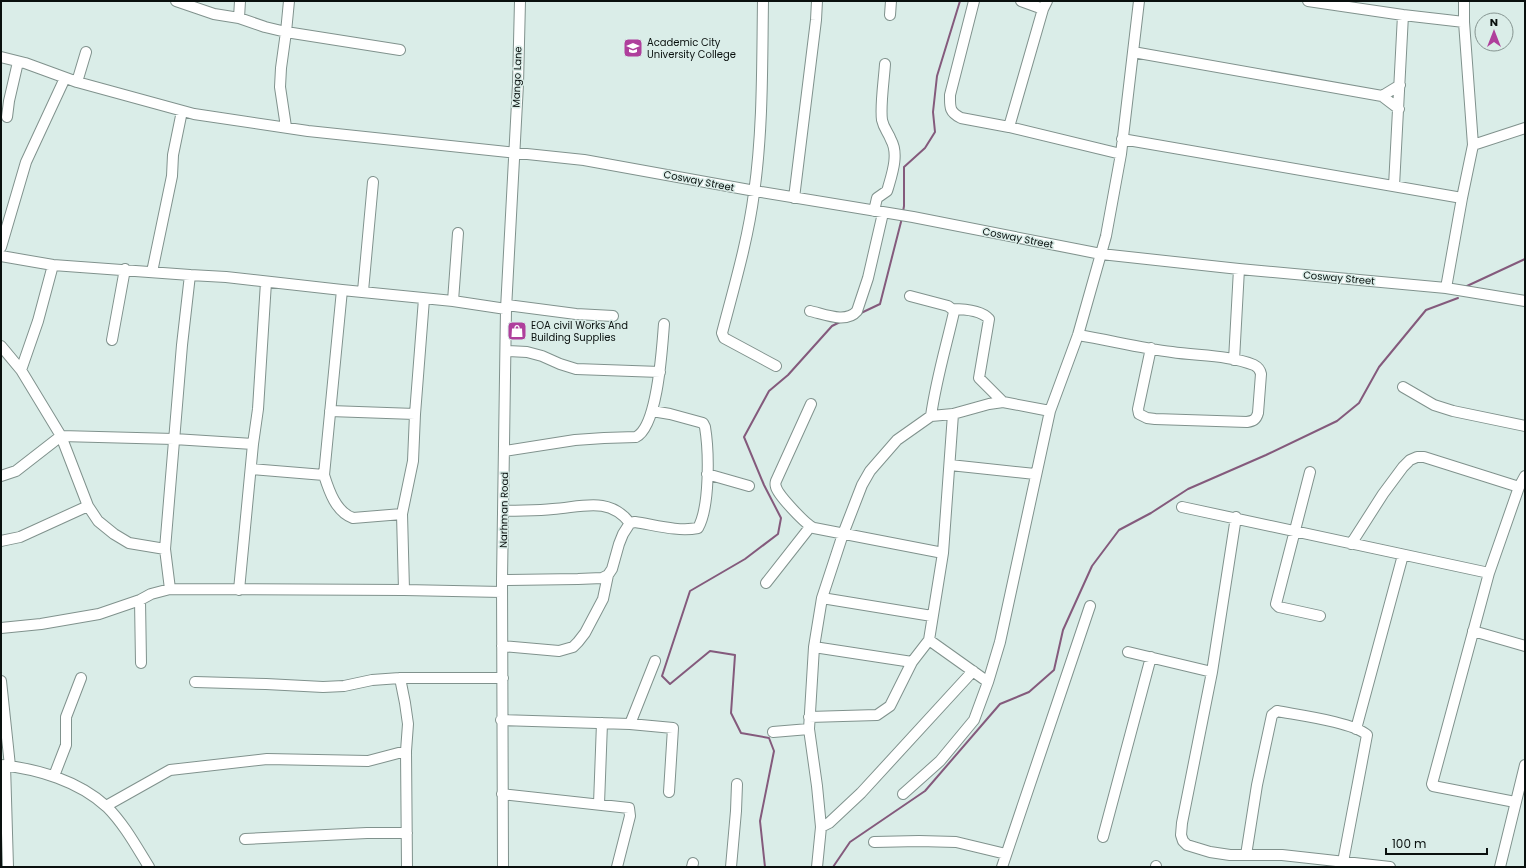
<svg xmlns="http://www.w3.org/2000/svg" width="1526" height="868" font-family="Poppins,sans-serif">
  <rect width="100%" height="100%" fill="#daede8"/>
  <g fill="none" stroke-linecap="round" stroke-linejoin="round">
    <!-- stream -->
    <path stroke="#845a7c" stroke-width="2" d="M903,212l1,-6v-39l21,-19 10,-16 -2,-20 4,-36 23,-75
      M1467,286l58,-27
      M861,313l19,-9 22,-86
      M765,867l-5,-46 14,-70 -5,-13 -28,-5 -10,-20 4,-58 -25,-4 -40,33 -8,-8 28,-85 55,-32 33,-25 3,-16 -17,-33 -20,-48 25,-46 19,-16 44,-49 8,-4
      M833,867l17,-25 75,-51 75,-87 29,-12 25,-22 9,-40 29,-64 27,-36 32,-17 37,-24 78,-34 71,-34 22,-18 20,-36 47,-57 32,-12"/>
    <defs>
      <path id="minor" d="M176,1l38,13 25,4 26,9 21,5 -5,36 -1,19 6,40
        M289,1l-3,31 114,18
        M763,1c-1,64 0,129 -9,192 -6,47 -20,94 -32,140l2,5 52,28
        M974,1l-24,94c0,12 -1,17 11,23l48,9 112,27
        M1021,1l22,8
        M1308,1l95,14 61,7
        M890,15l1,-14
        M239,18l1,-17
        M1133,52l249,44 18,-11
        M1,57l24,6 52,19 117,32 114,17 276,29 171,31 158,26 188,37 138,15 207,19 79,13
        M77,82l9,-30
        M1382,96l17,13
        M7,117l2,-16 9,-39
        M1009,127l34,-118 4,-8
        M1122,139l340,59
        M1473,145l52,-17
        M1394,186l9,-171
        M794,198l22,-178 1,-19
        M874,211l3,-13 10,-7 1,-3c4,-14 11,-34 3,-48 -3,-8 -7,-11 -9,-20 -2,-14 2,-40 3,-56
        M1,247l25,-85 39,-84
        M1,256l52,9 137,10 36,2 116,13 111,11 53,8
        M152,272l20,-96 1,-21 9,-44
        M1446,288l16,-90 11,-53 -9,-123v-21
        M342,290l-18,185c5,16 12,37 29,43l49,-4
        M363,291l10,-109
        M910,296l38,10 4,3 2,3c-8,35 -18,68 -23,104
        M453,301l5,-68
        M507,305l69,9 37,2
        M952,309c12,0 29,1 37,10l-10,59 24,24
        M810,311c14,3 36,13 47,0l11,-33 15,-65
        M1078,335c31,5 62,13 94,17 26,4 57,3 82,13 4,2 6,4 7,9l-3,39c-2,7 -5,8 -11,9l-92,-3 -8,-1 -8,-4 -1,-5 13,-61
        M112,340l13,-71
        M1,346l20,24 40,66 27,70 10,15 16,13 15,9 36,6
        M506,351l21,1 15,4 18,8 16,5 84,3
        M1234,360l5,-91
        M21,370l17,-49 15,-56
        M1403,387l31,18 19,6 72,15
        M811,404l-35,77c-1,3 -1,3 0,6 2,8 30,38 38,41l129,25
        M330,411l85,3
        M505,451l70,-11 29,-2 32,-1c22,-11 26,-89 28,-113
        M950,465l85,9
        M251,469l73,6
        M1310,472l-34,132 3,3 41,9
        M707,474l42,12
        M1,476l15,-5 45,-35 113,3 79,5
        M1182,507l307,66
        M504,511c17,-1 33,0 49,-2 29,-2 56,-13 77,14
        M1236,517l-24,155 -30,151 -1,12 2,6 4,4 23,7 20,3h52l108,12
        M1,541l19,-4 68,-31
        M1351,544l32,-50 20,-27 7,-7 7,-3h7l95,30
        M502,580l76,-1 24,-1 6,-3
        M766,583l44,-56
        M170,589l-5,-40 17,-204 8,-70
        M239,590l14,-146 5,-35 8,-127
        M404,590l-2,-76 11,-53 2,-47 9,-115
        M822,598l110,18
        M140,600l1,63
        M1,628l40,-4 58,-10 41,-14 11,-6 19,-5 234,1 98,2
        M1473,631l52,15
        M929,640l59,42
        M502,646l57,5 14,-4 5,-5 7,-9 18,-34 5,-24 4,-6 7,-25 4,-10 7,-11 5,-1c20,3 43,10 63,6 12,-21 11,-77 7,-101l-2,-4 -33,-9 -18,-3
        M814,647l98,15
        M1128,652l84,20
        M400,678l5,25 3,21 -2,27 1,116
        M1,681l9,85
        M195,682l71,2 57,3 21,-1 28,-6 28,-2h103
        M809,717l68,-2 13,-9 22,-44 17,-22 14,-87 10,-139
        M501,720l129,4 43,4 -4,64
        M630,724l25,-63
        M1356,729l47,-174
        M773,732l36,-3
        M1,765c37,4 78,16 106,42 17,17 29,39 42,60
        M5,765l3,102
        M54,776l12,-31v-28l15,-39
        M502,794l127,14 1,8 -13,51
        M903,794l37,-33 34,-41 14,-38 12,-40 50,-231 28,-76 28,-99 15,-82 18,-153
        M1515,802l-82,-16 -1,-2 57,-211 30,-86 6,-11
        M599,804l3,-81
        M106,806l64,-36 97,-11 101,2 38,-10
        M821,827l8,-4 32,-30 112,-122
        M1103,837l48,-180
        M245,839l122,-6h40
        M874,842l45,-1 37,1 50,12
        M1246,855l11,-70 15,-70 5,-4c20,4 76,11 90,24l-24,127
        M503,867l-1,-287 4,-271 12,-225 2,-83
        M692,867l1,-4
        M731,867l5,-56 1,-27
        M817,867l4,-40 -4,-41 -8,-57 5,-82 8,-49 21,-64 19,-49 8,-14 27,-31 34,-24 22,-2 36,-10 14,-2 47,9
        M1002,867l88,-261
        M1156,867v-1
        M1500,867l25,-102"/>
    </defs>
    <!-- minor casing -->
    <use href="#minor" stroke="#80928d" stroke-width="12"/>
    <!-- minor -->
    <use href="#minor" stroke="#fff" stroke-width="10"/>
  </g>
  <!-- icons -->
  <defs>
    <symbol id="university-square" viewBox="-11 -11 22 22"><rect x="-9" y="-9" width="18" height="18" rx="4" fill="#af3f9c" stroke="#daede8"/><path d="M0-5L7-2L0 1L-7-2ZM-4 1L0 2.5L4 1V4Q0 6-4 4Z" fill="#fff"/></symbol>
    <symbol id="shop-square" viewBox="-11 -11 22 22"><rect x="-9" y="-9" width="18" height="18" rx="4" fill="#af3f9c" stroke="#daede8"/><path d="M-5-2.5h2.3a2.7 3.5 0 0 1 5.4 0H5L5.5 6h-11ZM-1.5-2.5h3a1.5 2.3 0 0 0-3 0Z" fill="#fff"/></symbol>
  </defs>
  <g fill-rule="evenodd">
    <use href="#university-square" x="622" y="37" width="22" height="22"/>
    <use href="#shop-square" x="506" y="320" width="22" height="22"/>
  </g>
  <g text-anchor="middle" dominant-baseline="central" stroke-width="3" stroke-linejoin="round" paint-order="stroke">
    <!-- poi labels -->
    <g font-size="10" fill="#09100e" stroke="#daede8" text-anchor="start">
      <text x="647" y="42">Academic City<tspan x="647" dy="12">University College</tspan></text>
      <text x="531" y="325">EOA civil Works And<tspan x="531" dy="12">Building Supplies</tspan></text>
    </g>
    <!-- street labels -->
    <g font-size="10" fill="#09100e" stroke="#daede8">
      <text transform="translate(517 77) rotate(-88)">Mango Lane</text>
      <text transform="translate(699 181) rotate(11)">Cosway Street</text>
      <text transform="translate(1018 238) rotate(11)">Cosway Street</text>
      <text transform="translate(1339 278) rotate(5)">Cosway Street</text>
      <text transform="translate(504 510) rotate(-89)">Narhman Road</text>
    </g>
  </g>
  <!-- border -->
  <rect width="1526" height="868" fill="none" stroke="#09100e" stroke-width="4"/>
  <!-- north arrow -->
  <g transform="translate(1494 32)"><circle r="19" fill="#daede8" stroke="#869591"/>
  <path d="M0-3L7 15L0 10L-7 15Z" fill="#af3f9c"/>
  <text y="-6" font-size="11" font-weight="bold" text-anchor="middle" fill="#09100e">N</text>
  </g>
  <!-- scale -->
  <path d="M1386 848v6h101v-6" fill="none" stroke="#09100e" stroke-width="2"/>
  <text x="1392" y="848" font-size="12" fill="#09100e" stroke="#daede8" stroke-width="3" paint-order="stroke">100 m</text>
</svg>
